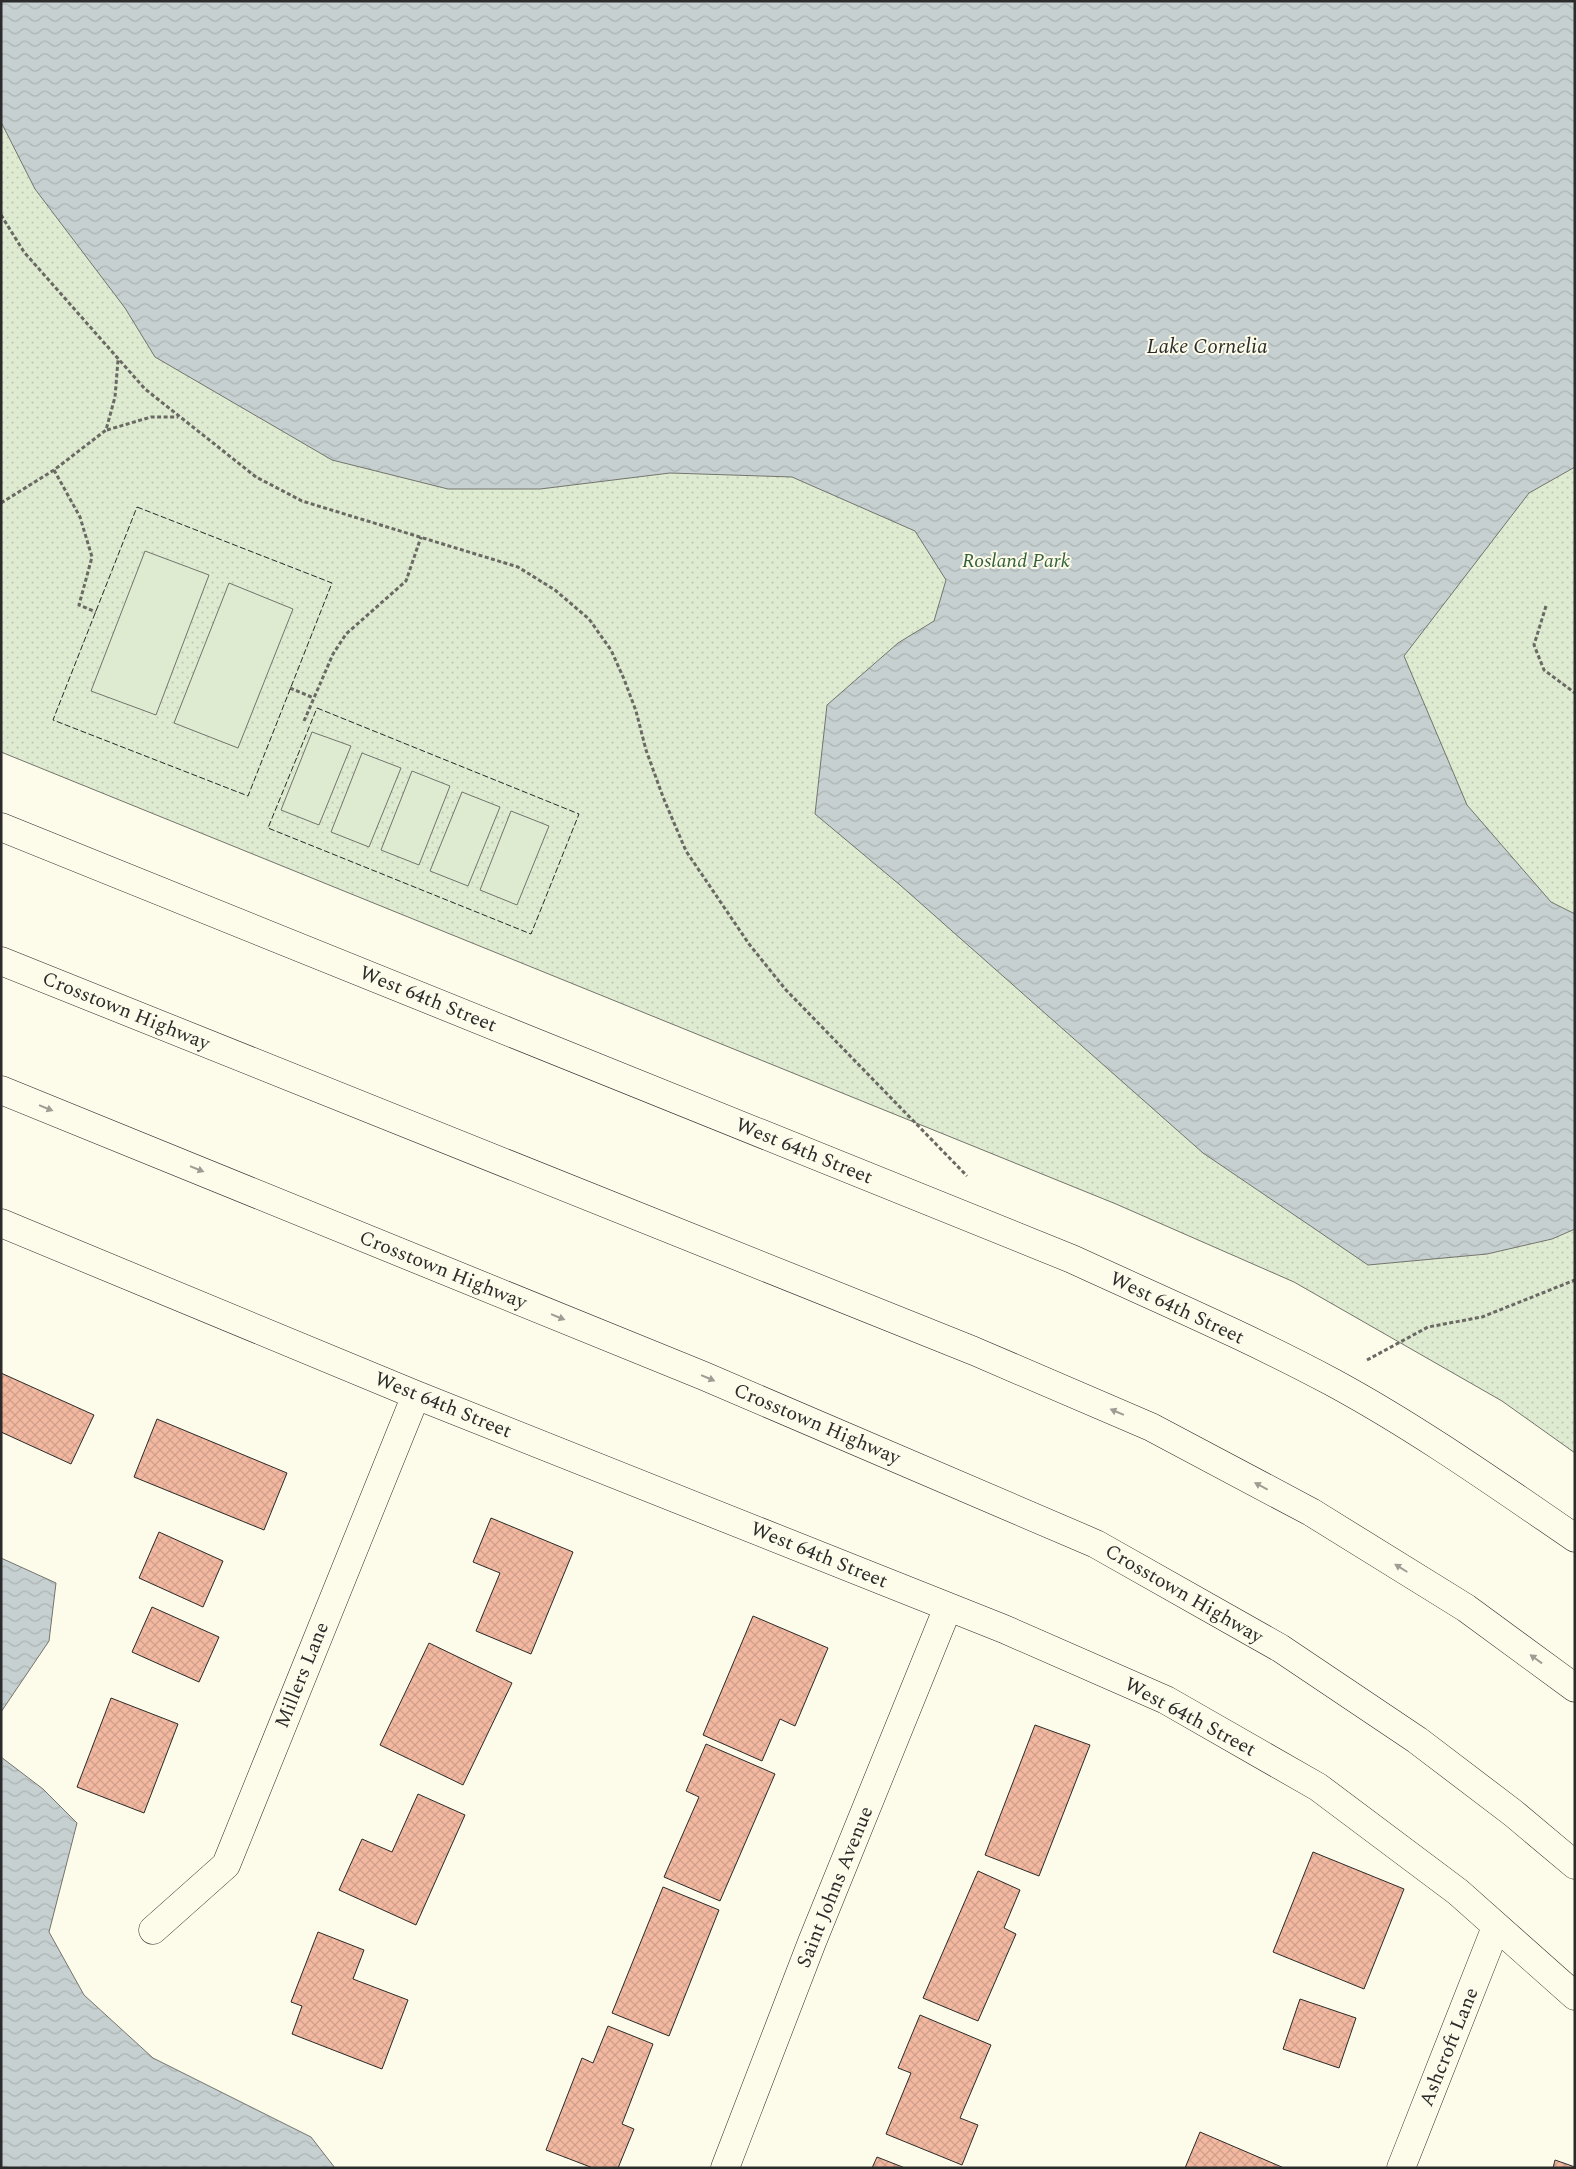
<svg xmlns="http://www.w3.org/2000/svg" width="1576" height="2169" font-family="Spectral,serif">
  <defs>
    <pattern id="park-dots" width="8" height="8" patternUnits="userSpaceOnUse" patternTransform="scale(1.25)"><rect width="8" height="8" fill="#deebd1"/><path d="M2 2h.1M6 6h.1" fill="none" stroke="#bfcab4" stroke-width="1.8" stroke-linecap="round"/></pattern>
    <pattern id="water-waves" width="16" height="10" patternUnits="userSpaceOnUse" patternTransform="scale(1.25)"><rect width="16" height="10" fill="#c7d0d0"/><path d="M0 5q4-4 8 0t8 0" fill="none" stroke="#abb3b3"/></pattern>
    <pattern id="building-cross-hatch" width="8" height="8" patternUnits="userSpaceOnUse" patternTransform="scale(1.25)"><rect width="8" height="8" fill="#f2b8a0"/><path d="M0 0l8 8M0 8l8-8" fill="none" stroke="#d09e8a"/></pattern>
  </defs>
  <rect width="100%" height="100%" fill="#fdfbea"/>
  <!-- park -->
  <path fill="url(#park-dots)" stroke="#74746e" d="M1,1h1574v1452l-73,-52 -208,-119 -178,-78 -1115,-452z"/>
  <!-- pitch -->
  <path fill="#deebd1" stroke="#74746e" d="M145,551l64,24 -53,140 -65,-24z
    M229,583l64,26 -55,139 -64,-25z
    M312,732l39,14 -32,79 -38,-15z
    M362,753l39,15 -32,79 -38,-15z
    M412,771l38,15 -31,79 -38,-15z
    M462,792l38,15 -32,79 -38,-15z
    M511,811l38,15 -32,79 -37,-15z"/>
  <!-- water -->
  <path fill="url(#water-waves)" stroke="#74746e" d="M1,1h1574v466l-46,26 -125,163 63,149 84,97 24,12v315l-23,10 -65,15 -119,11 -165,-112 -303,-268 -85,-71 12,-109 71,-62 36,-22 12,-41 -31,-49 -123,-54 -122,-4 -130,16h-92l-116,-29 -177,-103 -30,-49 -90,-119 -34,-67z
    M1,1558l55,25 -7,58 -48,71z
    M1,1757l42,32 34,34 -28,109 35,63 69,63 158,79 24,31h-334z"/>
  <!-- building -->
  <path fill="url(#building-cross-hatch)" stroke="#2b2b2b" d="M1,1373l93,42 -23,49 -70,-32z
    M157,1419l130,54 -23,57 -130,-53z
    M491,1518l82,34 -42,102 -55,-23 24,-58 -27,-11z
    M159,1532l64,29 -20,46 -64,-29z
    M152,1607l67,30 -20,45 -67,-30z
    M753,1616l75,32 -33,78 -15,-7 -18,42 -59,-26z
    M429,1643l83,40 -49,102 -83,-40z
    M111,1698l67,26 -34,89 -67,-26z
    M1035,1725l55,20 -51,131 -54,-21z
    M706,1744l69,30 -55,127 -56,-24 35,-80 -13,-6z
    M418,1794l47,21 -49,110 -77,-35 23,-51 30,13z
    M1313,1852l91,37 -40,100 -91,-37z
    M978,1871l42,19 -16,38 12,6 -38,87 -55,-23z
    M663,1887l56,23 -50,126 -57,-23z
    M318,1932l46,18 -11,29 55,21 -26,69 -90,-35 10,-28 -11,-4z
    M1300,1999l56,19 -17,50 -56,-19z
    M920,2015l71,30 -31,73 18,7 -16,40 -76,-31 25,-61 -13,-5z
    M608,2026l45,18 -31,80 12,5 -16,39h-25l-47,-18 36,-92 11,5z
    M1200,2132l84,36h-99z
    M877,2157l28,11h-33z
    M1555,2160l20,7v1h-22z"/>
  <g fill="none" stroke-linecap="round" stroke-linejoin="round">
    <defs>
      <path id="minor" d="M1,827l1071,432c87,40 176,78 260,123 85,46 164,102 243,156
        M1,1223l415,172 588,234 162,71 152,87 140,105 117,104
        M153,1930l73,-65 190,-470
        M725,2168l87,-226 136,-335
        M1401,2168l95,-241"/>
      <path id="motorway" d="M1,961l973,390 177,76 160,85 155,96 109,80
        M1,1090l703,286 392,168 184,104 137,92 96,73 62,52"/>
    </defs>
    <!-- minor casing -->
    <use href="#minor" stroke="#2b2b2b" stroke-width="29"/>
    <!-- motorway casing -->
    <use href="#motorway" stroke="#2b2b2b" stroke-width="29"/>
    <!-- path -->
    <path stroke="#6a6964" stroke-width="3" stroke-dasharray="4 2.5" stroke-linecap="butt" d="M1,215l23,37 121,137 111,88 46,24 216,66 37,23 34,29 22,31 13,29 12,32 10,39 17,47 23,54 63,93 37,46 181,186
      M107,430l44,-13h27
      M54,470l26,47 12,40 -13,48 17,7
      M1,503l53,-33 52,-40 9,-33 3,-37
      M1546,606l-12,39 10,25 31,23
      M290,688l24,10
      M304,721l29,-67 13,-20 60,-53 15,-44
      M1367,1360l61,-33 54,-10 93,-37"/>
    <!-- minor -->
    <use href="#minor" stroke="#fdfbea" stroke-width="28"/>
    <!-- motorway -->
    <use href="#motorway" stroke="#fdfbea" stroke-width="28"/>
    <!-- fence -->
    <path stroke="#2b2b2b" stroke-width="1" stroke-dasharray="6 2.5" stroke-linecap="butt" d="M137,507l195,76 -84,213 -195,-76z
      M317,708l262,106 -48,120 -263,-106z"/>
  </g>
  <!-- one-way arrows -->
  <defs><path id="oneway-solid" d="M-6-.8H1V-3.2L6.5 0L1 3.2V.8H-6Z" transform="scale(1.25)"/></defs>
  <g fill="#9e9d94">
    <use href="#oneway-solid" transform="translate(46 1108) rotate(22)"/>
    <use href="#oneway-solid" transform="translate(197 1169) rotate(22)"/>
    <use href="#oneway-solid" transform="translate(558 1317) rotate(22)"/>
    <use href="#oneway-solid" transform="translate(708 1378) rotate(23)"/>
    <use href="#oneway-solid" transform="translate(1117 1412) rotate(-157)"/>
    <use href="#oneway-solid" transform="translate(1261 1486) rotate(-152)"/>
    <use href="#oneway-solid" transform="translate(1401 1568) rotate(-148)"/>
    <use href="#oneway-solid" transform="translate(1536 1659) rotate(-144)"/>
  </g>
  <g text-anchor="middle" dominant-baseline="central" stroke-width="4" stroke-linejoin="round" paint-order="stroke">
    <!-- park labels -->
    <g font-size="20" font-style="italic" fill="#34623c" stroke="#fdfbea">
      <text x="1016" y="561">Rosland Park</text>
    </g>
    <!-- street labels -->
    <g font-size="20" fill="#2b2b2b" stroke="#fdfbea">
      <text transform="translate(428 999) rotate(22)">West 64th Street</text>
      <text transform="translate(126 1011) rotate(22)">Crosstown Highway</text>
      <text transform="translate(804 1151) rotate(22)">West 64th Street</text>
      <text transform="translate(443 1270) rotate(22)">Crosstown Highway</text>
      <text transform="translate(1177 1308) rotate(25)">West 64th Street</text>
      <text transform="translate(443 1405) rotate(22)">West 64th Street</text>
      <text transform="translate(817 1424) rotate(23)">Crosstown Highway</text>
      <text transform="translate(819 1555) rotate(22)">West 64th Street</text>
      <text transform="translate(1184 1594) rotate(30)">Crosstown Highway</text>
      <text transform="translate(302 1675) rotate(-68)">Millers Lane</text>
      <text transform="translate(1190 1717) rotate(28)">West 64th Street</text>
      <text transform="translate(835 1887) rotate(-68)">Saint Johns Avenue</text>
      <text transform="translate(1449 2047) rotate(-68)">Ashcroft Lane</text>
    </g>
    <!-- water labels -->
    <g font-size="21" font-style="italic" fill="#2b2b2b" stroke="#fdfbea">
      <text x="1207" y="347">Lake Cornelia</text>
    </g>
  </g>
  <!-- border -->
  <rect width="1576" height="2169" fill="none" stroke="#2b2b2b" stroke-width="5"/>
</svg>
